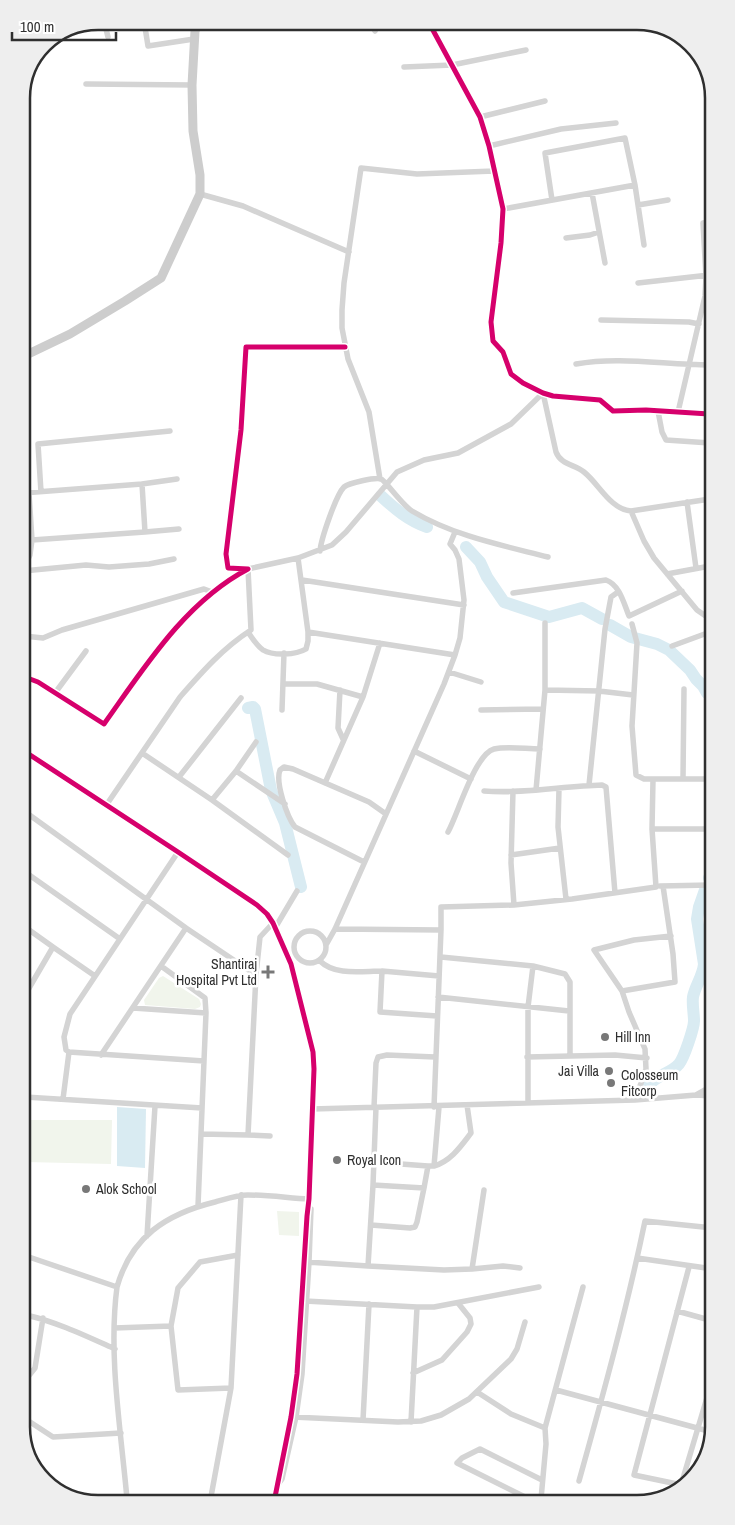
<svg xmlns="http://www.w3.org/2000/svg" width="735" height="1525" font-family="'Archivo Narrow',sans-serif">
  <rect width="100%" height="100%" fill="#fff"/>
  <!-- green -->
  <path fill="#f1f5ec" d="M163,976l36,23 2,5 -1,3 -5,2 -50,-4 -1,-5 15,-22z
    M26,1120h86l-1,44 -85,-2z
    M277,1211l22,1v24l-20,-1z"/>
  <!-- water -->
  <path fill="#d9ebf2" d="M117,1107l29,2 -1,59 -28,-2z"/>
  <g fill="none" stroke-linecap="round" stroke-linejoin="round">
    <!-- river -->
    <path stroke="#d9ebf2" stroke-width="12" d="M381,496c14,13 28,25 46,31
      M466,547l14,15 7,15 17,25 45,15 33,-9 20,11
      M610,625l21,12 26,7 12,6 21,20 6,9 7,7 4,7 4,1
      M248,708l5,-1 2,2 16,81 14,33 16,64
      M709,878l2,-5
      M648,1087c6,-12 23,-13 31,-23 5,-6 15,-36 15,-43 0,-8 -2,-16 -1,-24 2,-11 10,-21 11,-33l-7,-45 2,-12 6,-17"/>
    <!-- street -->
    <path stroke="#d4d4d4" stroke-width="5.5" d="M104,21l4,16
      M144,21l4,25 46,-7
      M368,21l7,10
      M428,21l52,96 9,29 14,63 -2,34 -10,79 2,19 10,11 8,22 12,9 20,10 10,3 47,4 13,11 33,-1 63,4
      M404,67l48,-2 74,-15
      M86,84l106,1
      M480,117l65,-16
      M489,146l72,-17 55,-6
      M592,193l13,70
      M200,194l43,12 106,46
      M552,200l-7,-47 80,-15 10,47 9,60
      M638,205l30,-5
      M503,209l132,-24
      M566,238l24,-3 9,-3
      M638,283l71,-8
      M601,320l88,2 10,2
      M576,364c44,-8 89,1 133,1
      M543,393l13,59c5,13 18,12 28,20 15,12 26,37 47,39l79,-12
      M658,411l4,21 4,8 44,3
      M678,412l27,-116 1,-19 -3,-54 6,-1
      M380,479l-11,-67 -21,-53 -6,-31v-18l2,-27 17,-115 56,6 77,-3
      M142,484l35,-5
      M41,492l-3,-48 132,-13
      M23,493l119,-9 3,48 -113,8 -2,15 -7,14
      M29,493l3,47
      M687,502l9,66
      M631,511l13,30 10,17 43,52 13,9
      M145,532l34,-3
      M455,532l-5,12 5,6 4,9 5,41 -4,38 -5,17
      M320,551c1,-12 16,-56 24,-64 5,-4 31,-10 37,-8 4,1 21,26 31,32 42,25 89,34 136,46
      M23,571l63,-6 23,2 40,-3 25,-5
      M667,574l43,-8
      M302,580l162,25
      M513,593l93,-13c14,5 18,24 23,36l53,-25
      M632,624l5,19 -5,83 4,49 8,4h67
      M248,632c4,6 9,14 15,18 10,6 33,5 43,-1l2,-8v-9l-10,-74
      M308,632l147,23 -11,29 -109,245 -9,16
      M24,636l19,2 19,-8 142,-41 8,3
      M672,646l38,-14
      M449,672l32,10
      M24,684l6,-5 8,3 66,42c40,-56 81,-122 144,-155l-20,-1 -2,-14 15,-124 5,-83h99
      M283,684h34l46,13
      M340,690l-2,38 5,11
      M545,690l54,1 34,4
      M55,693l31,-42
      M282,710l2,-57
      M481,710l62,-1
      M24,751l154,101 79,53 10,9 6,9 18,41 22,88 1,17 -5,130 -2,17 -10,158 -6,43 -17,85
      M414,751l57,28
      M142,753l70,47 76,55
      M236,771l49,33
      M179,777l62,-79
      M683,779l1,-90
      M325,783l38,-86 17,-54
      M589,785l16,-156 6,-32 7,-5
      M559,789l-1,38 8,72
      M536,790l9,-100v-67
      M484,791c40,3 79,-5 118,-6l4,2 9,106
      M513,791l-2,72 3,42
      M212,800l24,-29 20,-29
      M107,804l73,-107c22,-25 43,-49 71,-67l-3,-61 50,-11 34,-13 14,-13 51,-60 27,-12 34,-7 53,-29 32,-31
      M24,811l162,117
      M652,829l1,-49
      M448,832c10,-18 27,-78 46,-83 13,-3 32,0 46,0
      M178,852l-108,162 -6,23 2,13 3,2 135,9 -6,145
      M511,855l49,-7
      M364,862l-69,-35c-8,-10 -20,-45 -15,-57l4,-3 9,2 76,33 17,12
      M25,872l95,67
      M660,886l51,-1
      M25,927l28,20 -28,48
      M275,928l22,-37
      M335,929l106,1v-23l73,-2 58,-6 84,-12 -4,-58h59
      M294 947a16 16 0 1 1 32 0a16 16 0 1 1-32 0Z
      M53,947l42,29
      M441,957l92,9 32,8 5,8v73
      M320,961c15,15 42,10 62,10
      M161,966l44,32 1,15 -2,48
      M256,975l4,-38 13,-14
      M622,991l53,-9 -2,-28 -10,-68
      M438,997l131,14
      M133,1008l73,5
      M437,1016l-57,-4 2,-41 57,5
      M101,1055l85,-127 70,47 -8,160 -47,-1
      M527,1057l88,-2 32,3
      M696,1095l16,-9
      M25,1097l177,11
      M63,1099l6,-47
      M635,1100l11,-31 -1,-20 -16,-37 -7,-21 -28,-41 40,-10 37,-4
      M528,1103v-96l5,-41
      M374,1107l2,-44 2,-6 9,-2 48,2
      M376,1107l-3,78 51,3 4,-22h6l5,-59
      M434,1107l7,-177
      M312,1109l323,-9 61,-5 16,1
      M248,1135l22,1
      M374,1162l54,4
      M434,1166c17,-5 27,-20 37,-33l-4,-28
      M371,1225l39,3 5,-1 2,-5 7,-34
      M147,1236l8,-130
      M26,1256l91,31c14,-50 49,-73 98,-85 11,-3 22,-7 33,-7 21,0 41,3 61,4
      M637,1258l76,11
      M307,1262l61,4 5,-81
      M368,1266l76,4 28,-1 12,-79
      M472,1269l31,-3 17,2
      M117,1287c-9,68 4,144 10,212
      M305,1301l112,6h17l105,-20
      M677,1311l36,10
      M26,1315c31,7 60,21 89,34
      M171,1326l7,-38 22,-26 38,-7
      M114,1328l57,-2 7,64 53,-2
      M413,1373l29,-13 25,-28 4,-8 -1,-6 -12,-15
      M27,1378l8,-10 8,-50
      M556,1390l156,42
      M477,1392l34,22 34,14
      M293,1417l105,5 23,-1 20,-6 28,-16 42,-40 6,-10 8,-27
      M27,1420l26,17 68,-4
      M363,1420l6,-116
      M411,1422l6,-115
      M579,1481c24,-86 48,-173 66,-260l68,7
      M681,1485l33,-111
      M682,1485l-48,-10 55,-208
      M277,1486l5,-7 14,-62 6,-43 7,-112 2,-53
      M529,1499l-72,-36 5,-5 18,-9 62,31
      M541,1499l5,-55 -1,-16 38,-141
      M210,1502l21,-114 10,-193"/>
    <!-- secondary -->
    <path stroke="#cdcdcd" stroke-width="9" d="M22,357l48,-23 55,-33 36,-23 39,-84v-19l-7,-44 -1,-46 3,-54 4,-10"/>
    <!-- primary -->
    <path stroke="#c7c7c7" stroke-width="9" d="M81,1499h46l49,4"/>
    <defs>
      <path id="cycleway" d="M428,21l52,96 9,29 14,63 -2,34 -10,79 2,19 10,11 8,22 12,9 20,10 10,3 47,4 13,11 33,-1 63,4
        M24,684l6,-5 8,3 66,42c40,-56 81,-122 144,-155l-20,-1 -2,-14 15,-124 5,-83h99
        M24,751l154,101 79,53 10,9 6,9 18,41 22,88 1,17 -5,130 -2,17 -10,158 -6,43 -17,85"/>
    </defs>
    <!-- cycleway casing -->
    <use href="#cycleway" stroke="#fff" stroke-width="8"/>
    <!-- cycleway -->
    <use href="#cycleway" stroke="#d6006c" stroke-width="5"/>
  </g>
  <!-- markers -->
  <g fill="#787878" stroke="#fff" stroke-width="2">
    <path d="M265.5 964.5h5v5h5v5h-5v5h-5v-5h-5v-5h5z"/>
    <circle cx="605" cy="1037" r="5"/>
    <circle cx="609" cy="1071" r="5"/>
    <circle cx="611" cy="1083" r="5"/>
    <circle cx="337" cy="1160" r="5"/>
    <circle cx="86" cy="1189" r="5"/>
  </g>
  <g text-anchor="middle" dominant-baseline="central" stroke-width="5" stroke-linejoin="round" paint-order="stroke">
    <!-- poi labels -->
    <g font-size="14" fill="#2f2f2f" stroke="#fff" text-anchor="start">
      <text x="257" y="964" text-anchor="end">Shantiraj<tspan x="257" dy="16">Hospital Pvt Ltd</tspan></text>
      <text x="615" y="1037">Hill Inn</text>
      <text x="599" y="1071" text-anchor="end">Jai Villa</text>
      <text x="621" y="1075">Colosseum<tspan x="621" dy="16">Fitcorp</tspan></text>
      <text x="347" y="1160">Royal Icon</text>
      <text x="96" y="1189">Alok School</text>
    </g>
  </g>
  <!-- crop -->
  <path d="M0 0H735V1525H0ZM98 30H637A68 68 0 0 1 705 98V1427A68 68 0 0 1 637 1495H98A68 68 0 0 1 30 1427V98A68 68 0 0 1 98 30Z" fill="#eee" fill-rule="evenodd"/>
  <path fill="none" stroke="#2f2f2f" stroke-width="2.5" d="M98 30H637A68 68 0 0 1 705 98V1427A68 68 0 0 1 637 1495H98A68 68 0 0 1 30 1427V98A68 68 0 0 1 98 30Z"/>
  <!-- scale -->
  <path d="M12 32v8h104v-8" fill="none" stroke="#2f2f2f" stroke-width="2.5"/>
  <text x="20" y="32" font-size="15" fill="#2f2f2f" stroke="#ffffff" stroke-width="4" paint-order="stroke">100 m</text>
</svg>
